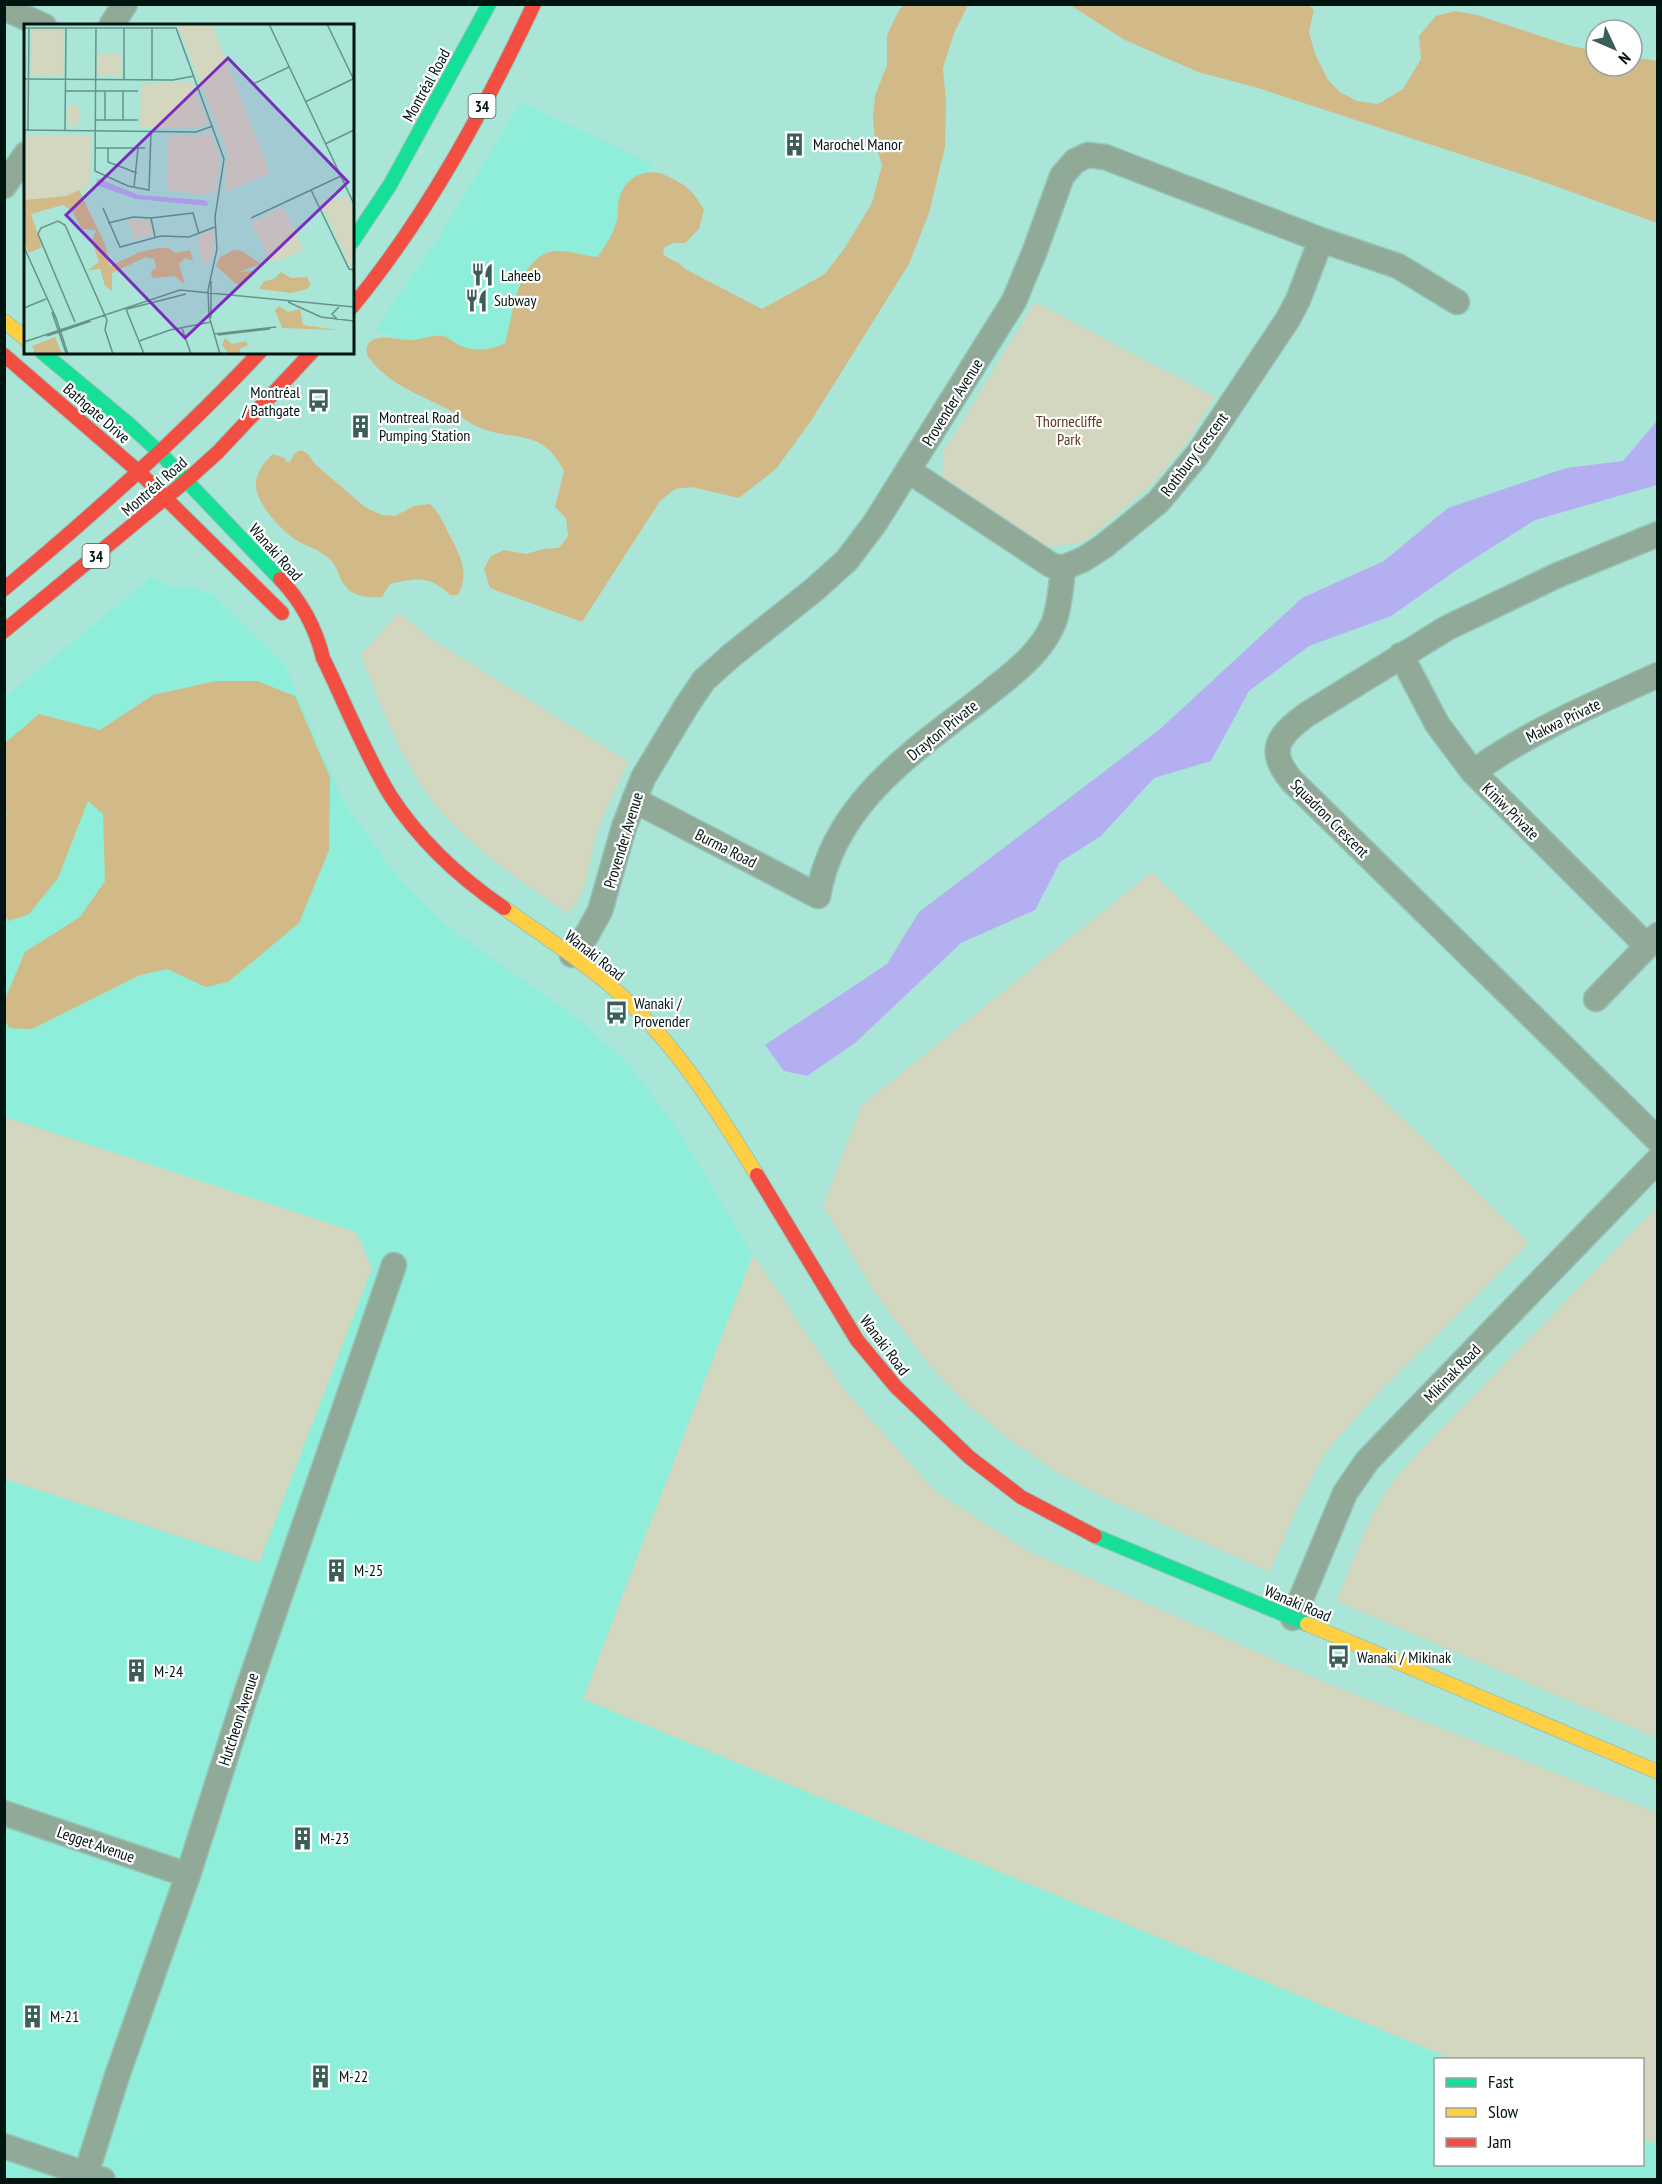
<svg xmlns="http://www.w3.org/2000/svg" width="1662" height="2184" font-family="'PT Sans Narrow',sans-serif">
  <rect width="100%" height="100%" fill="#aae6d8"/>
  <!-- built -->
  <path fill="#8feed9" d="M521,102l132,62 -50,96 -109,122 -118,-53 64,-94z
    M152,577l17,9 28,3 15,5 72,69 60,140 55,76 48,47 135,96 46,42 45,58 80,133 -170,444 869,360 -16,1v104h206l1,-25 15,7 -1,34h-1652v-1483z"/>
  <!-- green -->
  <path fill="#d4d7bf" d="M1035,302l180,95 -28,45 -34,41 -20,18 -49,41 -36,5 -106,-71 2,-25z
    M399,612l32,27 198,123c-11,22 -23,45 -31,69 -10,29 -9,60 -30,83 -51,-36 -110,-74 -145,-126 -27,-41 -44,-88 -62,-133z
    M1152,872l377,371 -153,152 -52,59 -25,49 -29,69 -158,-71 -51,-26 -48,-33 -43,-35 -42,-43 -54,-73 -51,-85 39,-101z
    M5,1117l351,115 16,36 -113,295 -254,-84z
    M1657,1207v531l-321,-137 36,-86 19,-31 28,-32z
    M753,1255l93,137 90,100 92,59 301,133 328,129v332l-14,-6 -1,-79 -190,-1 -869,-360z"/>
  <!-- forest -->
  <path fill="#d2b988" d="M904,5h64l-14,28 -11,35 3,35 -1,44 -16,66 -20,51 -98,157 -35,48 -37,29 -47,-11 -17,2 -15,12 -78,121 -92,-34 -6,-19 7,-13 13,-6 22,4 17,-5 16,-1 9,-12 -2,-18 -11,-11 9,-36c-24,-46 -49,-27 -88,-45 -8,-4 -15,-10 -23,-14 -29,-16 -63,-26 -84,-54 -6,-9 -1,-18 9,-20 10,-2 22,2 32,2 12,0 23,-7 36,-3 4,2 8,5 11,7 16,8 33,7 48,-1 9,-30 12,-93 55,-92 12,0 24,5 37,6 9,-11 16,-23 20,-37 2,-5 0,-9 1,-14 2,-26 26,-41 49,-30 20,9 27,16 37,34l-5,19 -14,14h-12l-9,5 -1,6c8,7 16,7 22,15l77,40 63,-35 21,-28 26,-43 10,-38 -7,-22 -2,-25 2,-22 12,-31v-30l12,-25z
    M1070,5h239l5,5 -5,22 6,22 13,26 12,12 17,9 21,3 25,-15 18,-30 -2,-23 17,-20 19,-5 22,4 94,31 25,5v15h36v-9l25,4v162l-127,-46 -272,-89 -60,-16 -73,-32z
    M301,450l7,4 7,10 50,43 17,8 13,1 19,-10 16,-2c11,11 13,19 20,32 10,19 20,38 8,59h-8c-20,-20 -34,-17 -60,-11l-8,13c-19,1 -34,-1 -42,-20 -3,-7 -5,-14 -12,-19 -8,-8 -22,-12 -32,-18 -15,-10 -43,-39 -40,-59 2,-11 9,-20 17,-27l12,4 1,4h4l5,-9z
    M216,681h41l38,15 35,81 -1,73 -30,73 -71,59 -22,5 -39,-18 -27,6 -108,54 -23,-1 -4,-9v-20l20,-47 55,-35 25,-36 -2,-67 -15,-13 -30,77 -29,36 -20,7 -5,-7v-95l3,-4 -3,-8 1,-64 34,-29 61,16 53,-35z"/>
  <!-- water -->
  <path fill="#b4aff0" d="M1657,421v64l-122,35 -77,49 -67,47 -82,30 -60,45 -38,70 -57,17 -53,58 -41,26 -25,48 -74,33 -106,100 -48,33 -23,-5 -19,-26 122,-81 32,-52 240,-182 143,-132 82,-37 64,-53 118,-40 57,-7z"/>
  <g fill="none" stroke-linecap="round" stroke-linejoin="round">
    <defs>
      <path id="street" d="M4,8l40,18
        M111,26l14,-22
        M4,186l22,-32
        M909,471l142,94 12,3 21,-9 20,-13 54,-44 40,-48 90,-135 10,-19 23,-60
        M1658,534l-100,41 -111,53 -141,87c-28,21 -40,36 -14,66l366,359
        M1401,655l36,69 36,48 174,174
        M1473,772c57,-41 121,-68 185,-97
        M634,800l184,96c16,-96 101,-148 172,-204 25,-20 52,-40 64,-70 6,-17 7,-36 9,-54
        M572,955l14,-19 14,-25 24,-84 19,-49 44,-73 17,-25 28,-25 83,-66 32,-29 28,-37 139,-222 20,-48 28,-77 13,-15 13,-6 17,2 216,83 77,26 59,36
        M1596,999l62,-64
        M1293,1618l52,-125 22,-32 291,-301
        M4,1813l184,62
        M4,2146l99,34
        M86,2174l31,-98 71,-201 56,-175 150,-435"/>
      <path id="fast" d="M352,242l38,-57 99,-181
        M42,352l89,74 29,27 120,126
        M1095,1536l212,88"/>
      <path id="slow" d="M4,321l22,18
        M504,908c37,26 74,50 108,79 61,52 103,120 145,188
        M1307,1624l351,148"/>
      <path id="jam" d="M352,307c75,-91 132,-197 182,-303
        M4,355l135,117 143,141
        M280,579c21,22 36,50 43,79 22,45 41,94 67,137 29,45 70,83 114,113
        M4,589c90,-75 176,-152 256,-237
        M4,631l183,-151 31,-28 94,-100
        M757,1175l100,165 39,47 73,70 52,40 74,39"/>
    </defs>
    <!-- street casing -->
    <use href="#street" stroke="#97c4b9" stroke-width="27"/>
    <!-- fast casing -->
    <use href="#fast" stroke="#97c4b9" stroke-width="16"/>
    <!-- slow casing -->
    <use href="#slow" stroke="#97c4b9" stroke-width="16"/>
    <!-- jam casing -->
    <use href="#jam" stroke="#97c4b9" stroke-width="16"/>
    <!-- street -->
    <use href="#street" stroke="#90aa97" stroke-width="24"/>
    <!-- fast -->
    <use href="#fast" stroke="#16e098" stroke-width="14"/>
    <!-- slow -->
    <use href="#slow" stroke="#ffcf43" stroke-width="14"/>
    <!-- jam -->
    <use href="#jam" stroke="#f24e42" stroke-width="14"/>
  </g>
  <!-- icons -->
  <defs>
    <symbol id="building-bare" viewBox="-9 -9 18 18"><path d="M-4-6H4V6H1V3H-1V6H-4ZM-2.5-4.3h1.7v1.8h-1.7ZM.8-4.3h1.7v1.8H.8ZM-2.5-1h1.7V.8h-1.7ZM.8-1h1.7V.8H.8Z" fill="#3b5e56" stroke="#fff" stroke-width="2.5" paint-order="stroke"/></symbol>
    <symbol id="restaurant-bare" viewBox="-9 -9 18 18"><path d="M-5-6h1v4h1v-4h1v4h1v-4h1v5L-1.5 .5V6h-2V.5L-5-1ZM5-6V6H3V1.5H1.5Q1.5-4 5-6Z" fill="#3b5e56" stroke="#fff" stroke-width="2.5" paint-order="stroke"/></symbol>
    <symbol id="bus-bare" viewBox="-9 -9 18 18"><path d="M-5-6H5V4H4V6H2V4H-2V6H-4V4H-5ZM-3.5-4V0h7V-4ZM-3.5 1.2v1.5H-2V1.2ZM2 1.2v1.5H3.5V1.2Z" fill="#3b5e56" stroke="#fff" stroke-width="2.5" paint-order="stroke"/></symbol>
  </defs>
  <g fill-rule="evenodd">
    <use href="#building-bare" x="778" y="128" width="33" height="33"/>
    <use href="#restaurant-bare" x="466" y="258" width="33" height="33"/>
    <use href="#restaurant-bare" x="460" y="284" width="33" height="33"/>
    <use href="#bus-bare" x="302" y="384" width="33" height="33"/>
    <use href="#building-bare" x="344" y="410" width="33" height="33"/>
    <use href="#bus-bare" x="600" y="996" width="33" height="33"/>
    <use href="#building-bare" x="320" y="1554" width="33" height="33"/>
    <use href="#bus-bare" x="1322" y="1640" width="33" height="33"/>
    <use href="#building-bare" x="120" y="1654" width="33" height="33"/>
    <use href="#building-bare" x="286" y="1822" width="33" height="33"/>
    <use href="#building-bare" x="16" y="2000" width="33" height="33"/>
    <use href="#building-bare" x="304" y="2060" width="33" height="33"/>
  </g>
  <g text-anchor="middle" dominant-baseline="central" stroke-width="4.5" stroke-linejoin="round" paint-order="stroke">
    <!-- shield labels -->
    <g fill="#fff" stroke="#4c5b58" stroke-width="1.5">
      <rect x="468.5" y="94" width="27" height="24" rx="4.5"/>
      <rect x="82.5" y="544" width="27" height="24" rx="4.5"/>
    </g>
    <g font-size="15" font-weight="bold" fill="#001510">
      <text x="482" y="106">34</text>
      <text x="96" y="556">34</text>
    </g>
    <!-- street labels -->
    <g font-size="16" fill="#001510" stroke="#fff">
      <text transform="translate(426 85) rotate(-61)">Montréal Road</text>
      <text transform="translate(952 402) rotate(-58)">Provender Avenue</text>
      <text transform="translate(97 413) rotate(41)">Bathgate Drive</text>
      <text transform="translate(1194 454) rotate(-53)">Rothbury Crescent</text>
      <text transform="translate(154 486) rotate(-41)">Montréal Road</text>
      <text transform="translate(276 552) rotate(48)">Wanaki Road</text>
      <text transform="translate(1563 720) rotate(-26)">Makwa Private</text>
      <text transform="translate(942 730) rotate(-39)">Drayton Private</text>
      <text transform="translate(1511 811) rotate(45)">Kiniw Private</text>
      <text transform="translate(1330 818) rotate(45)">Squadron Crescent</text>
      <text transform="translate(623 840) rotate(-73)">Provender Avenue</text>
      <text transform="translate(726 848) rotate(27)">Burma Road</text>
      <text transform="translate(595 955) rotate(38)">Wanaki Road</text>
      <text transform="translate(885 1345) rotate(53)">Wanaki Road</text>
      <text transform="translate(1452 1373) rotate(-46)">Mikinak Road</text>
      <text transform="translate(1298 1603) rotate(23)">Wanaki Road</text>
      <text transform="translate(238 1719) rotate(-72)">Hutcheon Avenue</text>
      <text transform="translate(96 1844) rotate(19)">Legget Avenue</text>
    </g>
    <!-- poi labels -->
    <g font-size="16" fill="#001510" stroke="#fff" text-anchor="start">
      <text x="813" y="144">Marochel Manor</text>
      <text x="501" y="275">Laheeb</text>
      <text x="494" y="300">Subway</text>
      <text x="300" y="392" text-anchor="end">Montréal<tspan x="300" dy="18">/ Bathgate</tspan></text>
      <text x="379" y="417">Montreal Road<tspan x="379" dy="18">Pumping Station</tspan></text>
      <text x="634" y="1003">Wanaki /<tspan x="634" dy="18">Provender</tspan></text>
      <text x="354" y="1570">M-25</text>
      <text x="1357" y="1657">Wanaki / Mikinak</text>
      <text x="154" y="1671">M-24</text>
      <text x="320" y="1838">M-23</text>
      <text x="50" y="2016">M-21</text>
      <text x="339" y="2076">M-22</text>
    </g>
    <!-- park labels -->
    <g font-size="16" fill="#5e3819" stroke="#fff">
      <text x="1069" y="421">Thornecliffe<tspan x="1069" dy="18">Park</tspan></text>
    </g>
  </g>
  <!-- overview -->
  <g transform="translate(24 24)">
    <rect width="330" height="330" fill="#aae6d8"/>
    <path d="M153,0h35l58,149 -45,19 2,-41zM8,6h31v46h-32zM74,30h23v22l-23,-1zM168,57l16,43 -12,4h-56l1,-44zM44,81h9l3,7 -3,15 -9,-2zM187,107l9,28 -4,32 -10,4 -38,-5v-55l30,1zM0,111h67l-1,52 -23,9 -43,4zM323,171l7,15 -2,59 -31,-64zM259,183l21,43 -33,13 -20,-40zM104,195h20l5,15 -19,6zM189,206l1,20 -6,14 -6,1 -5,-28z" fill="#d4d7bf"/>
    <path d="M55,166l26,54 5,22 30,-14 19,-4h10l6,5 15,-3 3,11 -8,-3 -6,6 6,21 -10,-9 -23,2 -1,-7 5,-3 -2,-9 -8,-2 -34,16v18l-7,-5 -5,-17 -12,1 11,-8 -7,-21 4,-11 -14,-1 -10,-18 -9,-6 -32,9 11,33 -13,6 -5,-11v-42l43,-4zM209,226l9,1 19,13 -22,8 14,-1 -11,14 -6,-1 -20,-18 3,-8zM257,248l10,6 16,-1 4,7 -4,5 -16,4 -32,-4 5,-8 10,-2zM255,282l9,6 12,-3 3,16 35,5 -56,-2 -7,-18zM31,313l7,17h-27l-3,-8zM201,314l7,6 14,-3 2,4 -8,4v5h-11l-7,-9z" fill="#d2b988"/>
    <path d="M73,154l42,17 63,5 5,1 1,5 -72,-7 -40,-14z" fill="#b4aff0"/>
    <path fill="none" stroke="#669288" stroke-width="1.5" d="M245,0l85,180M303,0l27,56M0,4h152l48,131 -9,58 2,32 -9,41 1,26 11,38M72,4l-1,143 33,15 21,4 2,-58M0,55l149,1 21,-4M100,55v-51M128,56v-52M229,60l36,-17M41,67h73M281,78l48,-23M71,96h43M81,96v-29M99,96v-29M0,106l172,2 17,-6M4,106l1,-102M41,107l1,-103M301,120l29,-14M71,124h50M84,124v14l29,11M110,163l4,-39M287,166l38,79 5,1M79,184l17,39 41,-11 28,1 26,-10M127,194l42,-5 6,21M127,194l4,19M227,194l90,-42M84,199l25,-6 18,1M0,223l32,71 12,36M187,257v37M264,278l33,15 33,4M0,284l22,-9M102,285l18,45M103,285l59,-15M28,288l14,41M314,296l-6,-6 7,-7M51,298l-37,-88 3,-6 17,-7 7,4 42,95 -2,10 8,24M158,304l9,26M190,310l62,-7M194,311l52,-6M23,312l44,-15M115,317l31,-11 41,-8M0,318l156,-52 174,17"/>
    <path fill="#7b2cbf" fill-opacity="0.15" stroke="#7b2cbf" stroke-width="3" d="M204,34l120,124 -163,156 -119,-123z"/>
    <rect width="330" height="330" fill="none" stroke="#001510" stroke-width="3"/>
  </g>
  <!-- border -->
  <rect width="1662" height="2184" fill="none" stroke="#001510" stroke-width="12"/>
  <!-- legend -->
  <rect x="1434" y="2058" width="210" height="108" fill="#ffffff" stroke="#99a19f" stroke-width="1.5"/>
  <rect x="1446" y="2078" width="30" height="9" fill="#16e098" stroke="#99a19f" stroke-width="1.5"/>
  <text x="1488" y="2088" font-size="18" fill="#001510">Fast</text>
  <rect x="1446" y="2108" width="30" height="9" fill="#ffcf43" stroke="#99a19f" stroke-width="1.5"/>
  <text x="1488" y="2118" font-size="18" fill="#001510">Slow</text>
  <rect x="1446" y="2138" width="30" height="9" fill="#f24e42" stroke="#99a19f" stroke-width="1.5"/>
  <text x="1488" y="2148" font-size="18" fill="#001510">Jam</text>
  <!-- north arrow -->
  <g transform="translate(1614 48) rotate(134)"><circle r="28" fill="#ffffff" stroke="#99a19f" stroke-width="1.5"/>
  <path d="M0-4.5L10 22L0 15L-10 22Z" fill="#3b5e56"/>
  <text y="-9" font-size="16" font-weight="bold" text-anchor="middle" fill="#001510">N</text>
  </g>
</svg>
